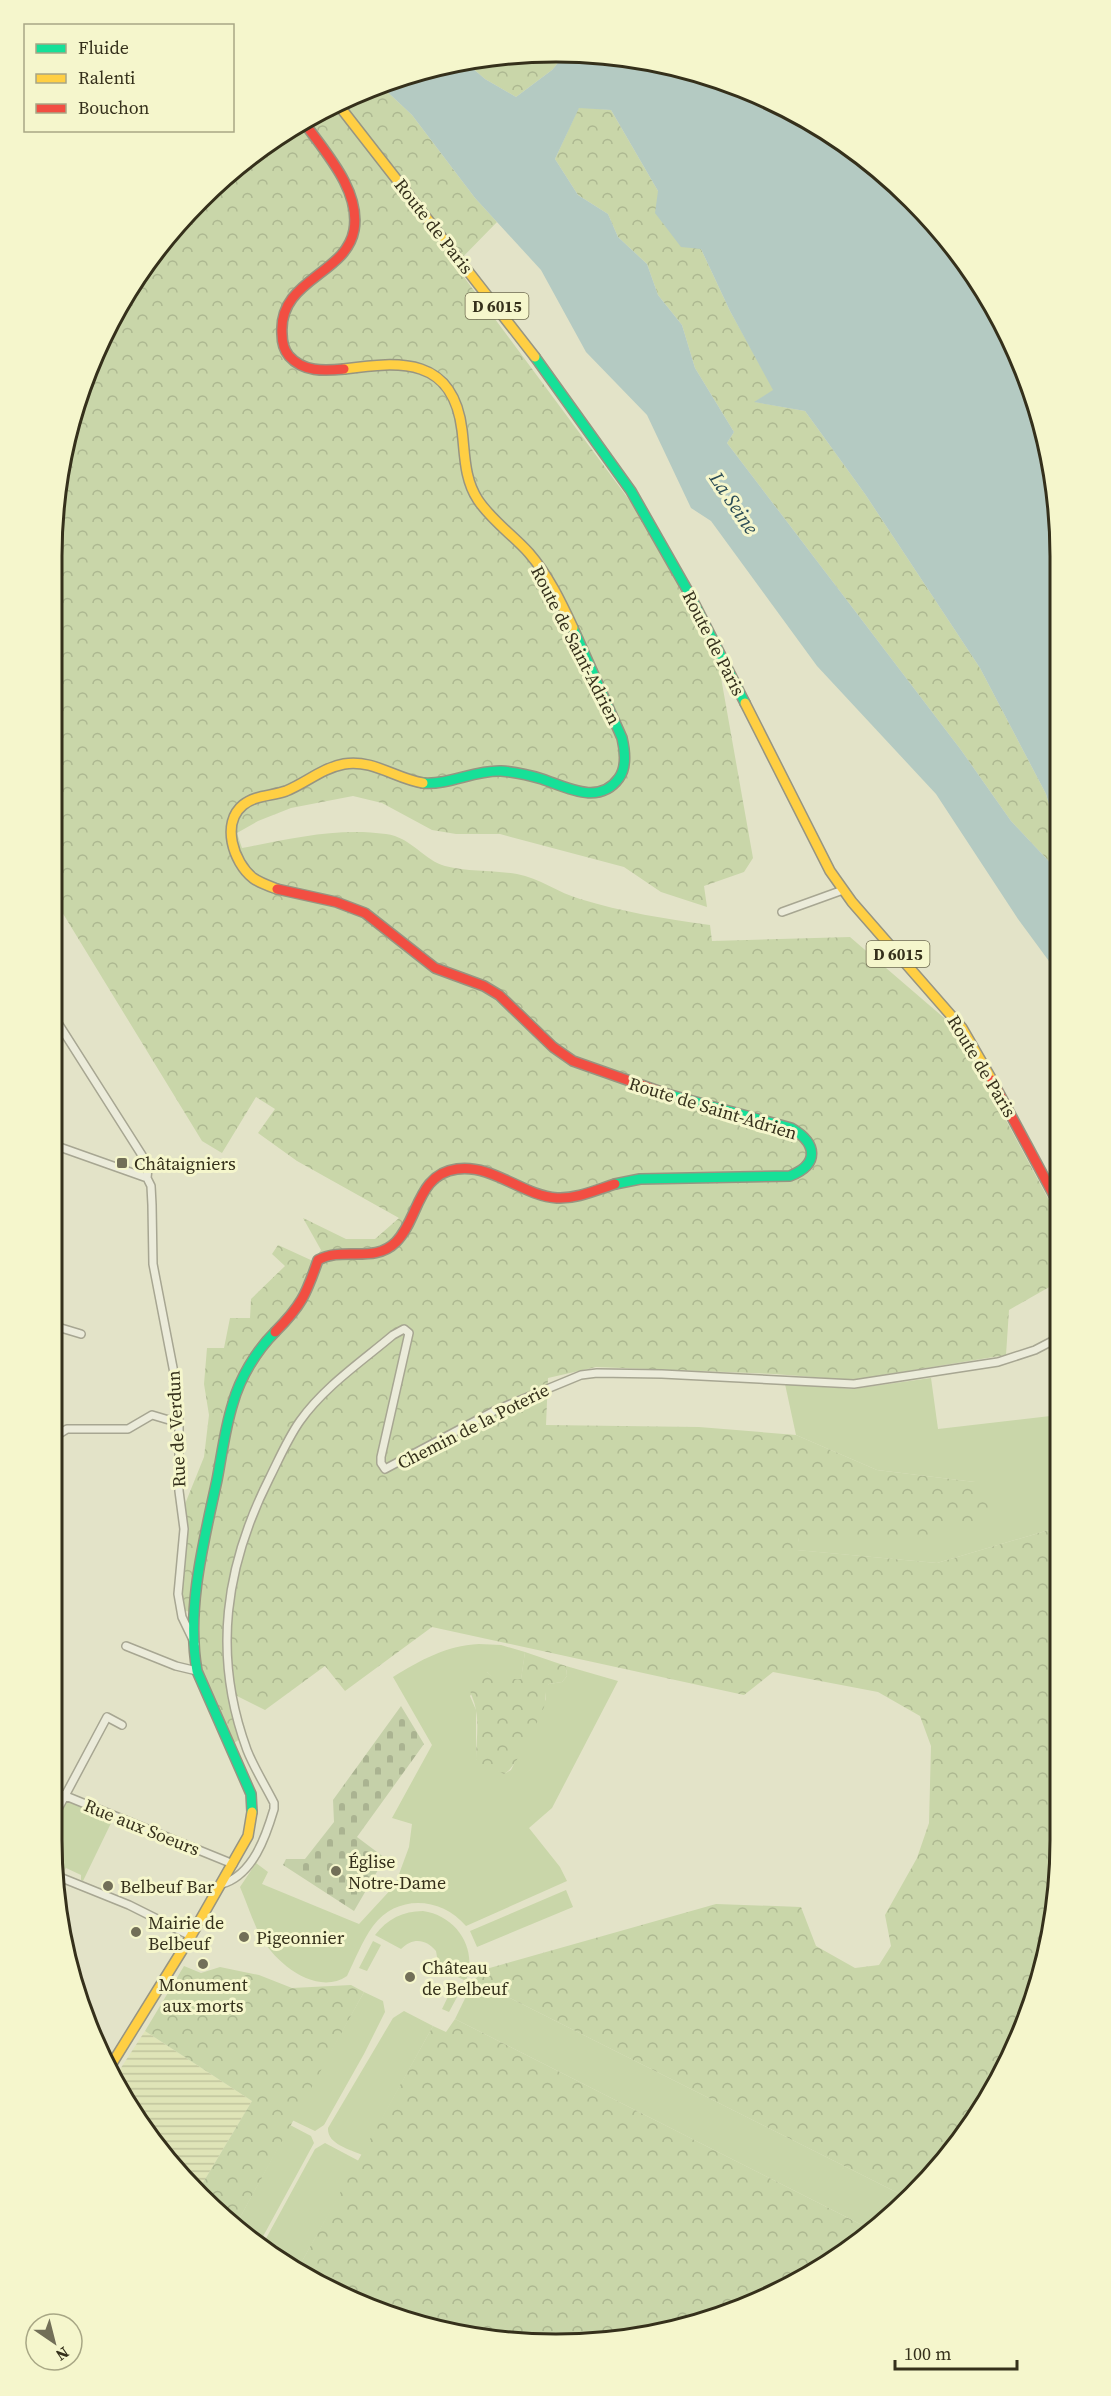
<svg xmlns="http://www.w3.org/2000/svg" width="1111" height="2396" font-family="'Source Serif 4',serif">
  <defs>
    <pattern id="farmland-rules" width="6" height="5" patternUnits="userSpaceOnUse" patternTransform="scale(1.5)"><rect width="6" height="5" fill="#dfe4b7"/><path d="M0 2.5h6" fill="none" stroke="#c0c49d"/></pattern>
    <pattern id="forest-crowns" width="20" height="18" patternUnits="userSpaceOnUse" patternTransform="scale(1.5)"><rect width="20" height="18" fill="#c9d6a9"/><path d="M2 6a3 3 0 1 1 6 0M12 15a3 3 0 1 1 6 0" fill="none" stroke="#adb891"/></pattern>
    <pattern id="cemetery-stones" width="16" height="16" patternUnits="userSpaceOnUse" patternTransform="scale(1.5)"><rect width="16" height="16" fill="#c5d0a9"/><path d="M2 7V4a2 2 0 0 1 4 0v3zM10 15v-3a2 2 0 0 1 4 0v3z" fill="#aab391"/></pattern>
  </defs>
  <rect width="100%" height="100%" fill="#e3e3c8"/>
  <!-- farmland -->
  <path fill="url(#farmland-rules)" d="M145,2031l107,70 -54,90 -22,-18 -58,-81 -5,-12z"/>
  <!-- green -->
  <path fill="#c9d6a9" d="M931,1378l7,51 121,-14v112l-122,36 -141,-13 3,-12h122l54,-56 -98,-12 -81,-35 -11,-51 67,5z
    M479,1644l22,1 24,7 -4,28 -28,-1 -6,-7 -17,24 6,14v49l28,15 7,-4 35,-71v-12l3,-3 13,-2 5,-6 -1,-10 52,15 -66,127 -23,20 31,39 7,14 -101,45c-25,-29 -69,-32 -93,0 -11,15 -18,34 -26,50 -31,21 -73,-14 -87,-41 -8,-15 -13,-32 -20,-48l16,-24 12,9 -6,12 97,40 36,-39 14,-38 3,-23 -20,-6 40,-73 -39,-68c28,-17 52,-31 86,-33z
    M66,1800l47,19 -30,62 -2,-1v-5l-15,-7 -3,5 -7,-2 3,-5 -4,-2 -4,-25 10,-16 -4,-4z
    M566,1890l7,17 -96,40 -7,-16z
    M423,1911c34,5 55,38 43,70l-27,-13 -3,-17c-10,-12 -23,-14 -35,-2l-26,-14c12,-16 28,-24 48,-24z
    M373,1941l8,4 -14,26 -8,-3z
    M474,1980l432,217 -38,31 -413,-209z
    M455,1982l8,4 -14,26 -7,-3z
    M364,1992l19,9 2,11 -21,42 -40,71 -9,6 -23,-11z
    M404,2011l29,15 -71,129c-13,-6 -35,-11 -34,-27l65,-110z
    M290,2125l21,11 3,7 -54,99 -23,-19z
    M325,2143l34,18 -63,111 -33,-28 52,-95z"/>
  <!-- forest -->
  <path fill="url(#forest-crowns)" d="M555,51l12,1 -15,18 -36,27 -31,-18 -22,-19z
    M379,84l33,31 63,83 22,24 -42,43 198,267 64,123 36,203 -9,14 -40,14 3,21 -46,-15 -37,-25 -124,-33h-44l-24,-4 -50,-27 -29,-7 -62,12 -33,13 -21,12 5,15c47,-9 95,-21 144,-14 25,3 39,27 59,32 24,6 48,4 72,8 22,4 42,19 63,25 42,13 86,20 130,26l2,16 138,-4 107,92 101,188v65l-49,28 -3,45 -154,25 -78,-6 -178,-7 -48,11 -2,47 153,2 97,8 81,35 98,12 22,26 -21,12 -55,18h-122l-2,12 140,13 122,-36 1,314 -10,98 -28,94 -87,140 -29,24 -432,-217 12,-11 230,-65 85,3 15,39 39,22 24,-3 12,-19 -6,-31 32,-57 12,-35 2,-77 -11,-30 -42,-24 -105,-20 -29,23 -312,-68 -87,64 -20,-25 -60,44 -36,-18 11,40v7l-6,4 -32,-73 -3,-22 1,-35 -15,-2 -3,-15 5,-70 -2,-22 19,-47 5,-42 -5,-31 3,-36h17l6,-30h20l1,-19 34,-33 -13,-12 6,-9 35,16 8,-11 -18,-32 43,21h29l24,-21 -102,-57 -39,-28 17,-24 -19,-12 -34,56 -20,-12 -151,-247v-339l10,-98 28,-94 47,-87 63,-77 76,-63 87,-46z
    M579,107l32,3 47,81 43,58 29,62 44,79 -19,12 50,9 60,83 115,174 66,126 11,39v37l-46,-49 -50,-71 -234,-307 7,-11 -39,-64 -13,-43 -24,-30 -11,-31 -29,-27 -10,-23 -30,-19 -23,-36z
    M525,1652l41,14 1,10 -5,6 -13,2c-5,7 -2,15 -5,23 -6,14 -28,62 -40,67l-26,-11 -2,-4c0,-15 3,-33 0,-48 -2,-17 -11,-18 -2,-36l13,-3 7,7h27z
    M184,1966l17,7 19,-6 39,8 33,13 59,-3 13,7 -127,231 -39,-32 54,-90 -107,-70z
    M455,2019l413,209 -61,50 -90,40 -95,23 -165,-6 -153,-57 -8,-6 137,-246 13,6z"/>
  <!-- cemetery -->
  <path fill="url(#cemetery-stones)" d="M401,1706l23,38 -67,93 28,21 -31,53 -71,-46 3,-6h19l29,-37 -1,-22z"/>
  <!-- water -->
  <path fill="#b4cac2" d="M567,52l87,9 94,28 114,66 94,93 65,114 35,127 1,344 -11,-39 -66,-126 -115,-174 -60,-83 -51,-9 19,-12 -43,-79 -29,-62 -20,-2 -26,-34 3,-22 -47,-81 -32,-2 -24,51 23,36 30,19 10,23 29,27 11,31 24,30 13,43 39,64 -7,11 234,307 50,71 46,49v102l-39,-53 -82,-125 -119,-128 -106,-145 -20,-13 -44,-93 -61,-63 -45,-82 -66,-72 -63,-83 -33,-31 84,-24 22,19 31,18 36,-27z"/>
  <g fill="none" stroke-linecap="round" stroke-linejoin="round">
    <defs>
      <path id="street" d="M782,912l61,-22
        M51,1012l94,148 3,8 -1,10 4,8 1,19 1,59 22,114 4,45v68l5,38 -6,65 4,23 13,27
        M51,1144l96,34
        M51,1325l30,9
        M51,1439l16,-10h61l24,-14 27,8
        M51,1610l6,-27 -3,-5 3,-11 -6,-10
        M126,1646l50,20 21,5
        M51,1790l182,74
        M51,1822l56,-105 15,8
        M57,1876l72,29 62,31
        M222,1884c31,-9 44,-48 52,-75v-6c-9,-18 -20,-35 -27,-53 -35,-95 -22,-184 23,-273 9,-18 18,-39 30,-56 24,-34 61,-59 93,-86l11,-6 5,4 -28,124v6l4,6 111,-59 85,-35 16,-2 65,1 192,10 144,-22 37,-12 23,-12"/>
      <path id="fast" d="M535,357l96,134 58,102 56,110
        M423,783c27,2 51,-13 78,-12 14,1 28,4 41,8 24,8 57,27 77,-1 8,-11 6,-27 3,-40l-49,-110
        M615,1184l25,-5 150,-3c30,-12 27,-33 1,-48l-124,-34
        M252,1812l-1,-18 -54,-123c-11,-63 7,-130 20,-191 5,-26 8,-52 16,-77 7,-25 23,-52 42,-71"/>
      <path id="slow" d="M337,103l198,254
        M344,369c57,-8 109,-12 118,61 3,24 2,49 16,70 14,21 35,35 51,53 19,22 32,49 44,75
        M745,703l85,168 22,31 110,126 30,52
        M277,889c-8,-3 -17,-6 -24,-11 -20,-16 -32,-55 -10,-73 12,-10 29,-9 43,-14 20,-8 36,-23 58,-27 29,-5 52,15 79,19
        M108,2070l83,-134 57,-100 4,-24"/>
      <path id="jam" d="M303,121c21,30 58,69 51,109 -8,45 -76,49 -72,104 0,7 2,16 7,22 14,16 35,15 55,13
        M277,889l59,13 29,11 70,55 49,18 15,9 54,52 20,14 94,33
        M992,1080l66,123
        M275,1332c26,-26 31,-37 43,-72 25,-14 56,4 78,-18 23,-23 21,-68 61,-73 36,-5 66,27 100,29 20,1 39,-8 58,-14"/>
    </defs>
    <!-- street casing -->
    <use href="#street" stroke="#a7a692" stroke-width="10"/>
    <!-- fast casing -->
    <use href="#fast" stroke="#979582" stroke-width="12"/>
    <!-- slow casing -->
    <use href="#slow" stroke="#979582" stroke-width="12"/>
    <!-- jam casing -->
    <use href="#jam" stroke="#979582" stroke-width="12"/>
    <!-- street -->
    <use href="#street" stroke="#ebebda" stroke-width="7"/>
    <!-- fast -->
    <use href="#fast" stroke="#16e098" stroke-width="9"/>
    <!-- slow -->
    <use href="#slow" stroke="#ffcf43" stroke-width="9"/>
    <!-- jam -->
    <use href="#jam" stroke="#f24e42" stroke-width="9"/>
  </g>
  <!-- markers -->
  <g fill="#726f58" stroke="#f5f6cc" stroke-width="2">
    <rect x="116" y="1157" width="12" height="12" rx="3"/>
    <circle cx="336" cy="1871" r="6"/>
    <circle cx="108" cy="1886" r="6"/>
    <circle cx="136" cy="1932" r="6"/>
    <circle cx="244" cy="1937" r="6"/>
    <circle cx="203" cy="1964" r="6"/>
    <circle cx="410" cy="1977" r="6"/>
  </g>
  <g text-anchor="middle" dominant-baseline="central" stroke-width="6" stroke-linejoin="round" paint-order="stroke">
    <!-- shield labels -->
    <g fill="#f5f6cc" stroke="#6f6b50" stroke-width="1.5">
      <rect x="465.5" y="293" width="63" height="26" rx="4.5"/>
      <rect x="866.5" y="941" width="63" height="26" rx="4.5"/>
    </g>
    <g font-size="16" font-weight="bold" fill="#35301b">
      <text x="497" y="306">D 6015</text>
      <text x="898" y="954">D 6015</text>
    </g>
    <!-- street labels -->
    <g font-size="18" fill="#35301b" stroke="#f5f6cc">
      <text transform="translate(434 226) rotate(52)">Route de Paris</text>
      <text transform="translate(714 643) rotate(63)">Route de Paris</text>
      <text transform="translate(576 645) rotate(63)">Route de Saint-Adrien</text>
      <text transform="translate(982 1066) rotate(59)">Route de Paris</text>
      <text transform="translate(713 1108) rotate(17)">Route de Saint-Adrien</text>
      <text transform="translate(473 1426) rotate(-27)">Chemin de la Poterie</text>
      <text transform="translate(176 1429) rotate(-93)">Rue de Verdun</text>
      <text transform="translate(142 1827) rotate(22)">Rue aux Soeurs</text>
    </g>
    <!-- poi labels -->
    <g font-size="18" fill="#35301b" stroke="#f5f6cc" text-anchor="start">
      <text x="134" y="1163">Châtaigniers</text>
      <text x="348" y="1861">Église<tspan x="348" dy="21">Notre-Dame</tspan></text>
      <text x="120" y="1886">Belbeuf Bar</text>
      <text x="148" y="1922">Mairie de<tspan x="148" dy="21">Belbeuf</tspan></text>
      <text x="256" y="1937">Pigeonnier</text>
      <text x="422" y="1967">Château<tspan x="422" dy="21">de Belbeuf</tspan></text>
      <text x="203" y="1984" text-anchor="middle">Monument<tspan x="203" dy="21">aux morts</tspan></text>
    </g>
    <!-- water labels -->
    <g font-size="20" font-style="italic" fill="#294a55" stroke="#f5f6cc">
      <text transform="translate(734 503) rotate(56)">La Seine</text>
    </g>
  </g>
  <!-- crop -->
  <path d="M0 0H1111V2396H0ZM556 62H556A494 494 0 0 1 1050 556V1840A494 494 0 0 1 556 2334H556A494 494 0 0 1 62 1840V556A494 494 0 0 1 556 62Z" fill="#f5f6cc" fill-rule="evenodd"/>
  <path fill="none" stroke="#35301b" stroke-width="3" d="M556 62H556A494 494 0 0 1 1050 556V1840A494 494 0 0 1 556 2334H556A494 494 0 0 1 62 1840V556A494 494 0 0 1 556 62Z"/>
  <!-- legend -->
  <rect x="24" y="24" width="210" height="108" fill="#f5f6cc" stroke="#a8a785" stroke-width="1.5"/>
  <rect x="36" y="44" width="30" height="9" fill="#16e098" stroke="#a8a785" stroke-width="1.5"/>
  <text x="78" y="54" font-size="18" fill="#35301b">Fluide</text>
  <rect x="36" y="74" width="30" height="9" fill="#ffcf43" stroke="#a8a785" stroke-width="1.5"/>
  <text x="78" y="84" font-size="18" fill="#35301b">Ralenti</text>
  <rect x="36" y="104" width="30" height="9" fill="#f24e42" stroke="#a8a785" stroke-width="1.5"/>
  <text x="78" y="114" font-size="18" fill="#35301b">Bouchon</text>
  <!-- north arrow -->
  <g transform="translate(54 2342) rotate(145)"><circle r="28" fill="#f5f6cc" stroke="#a8a785" stroke-width="1.5"/>
  <path d="M0-4.5L10 22L0 15L-10 22Z" fill="#726f58"/>
  <text y="-9" font-size="16" font-weight="bold" text-anchor="middle" fill="#35301b">N</text>
  </g>
  <!-- scale -->
  <path d="M895 2360v9h122v-9" fill="none" stroke="#35301b" stroke-width="3"/>
  <text x="904" y="2360" font-size="18" fill="#35301b" stroke="#f5f6cc" stroke-width="4.5" paint-order="stroke">100 m</text>
</svg>
